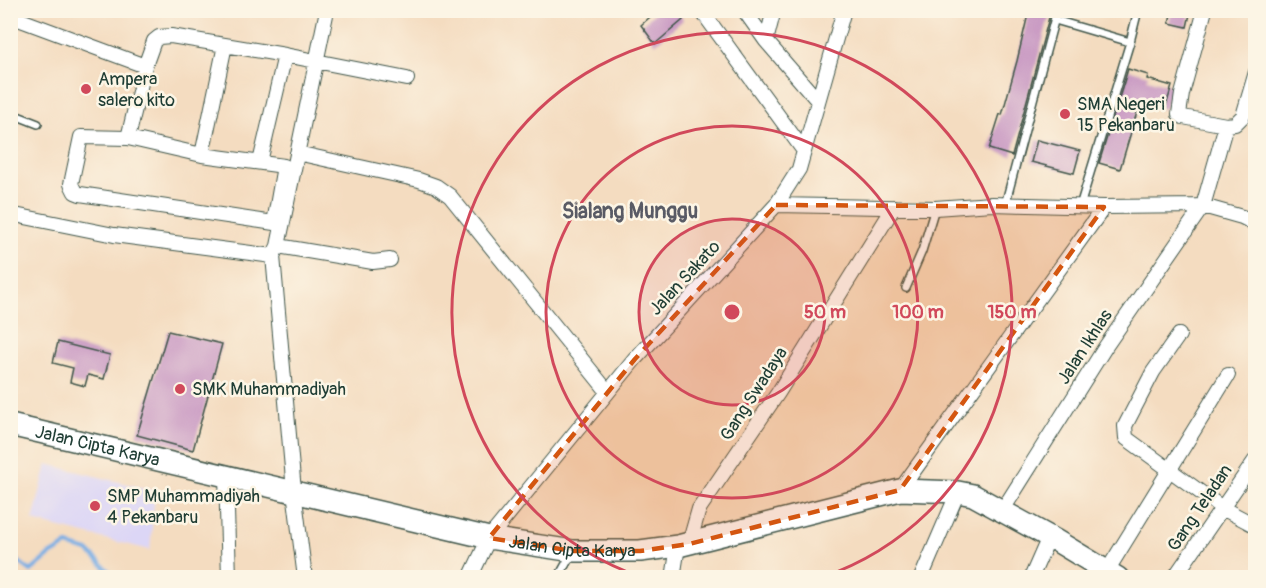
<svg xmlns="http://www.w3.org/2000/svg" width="1266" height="588" font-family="Pangolin,sans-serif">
  <rect width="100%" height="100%" fill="#fcf5e5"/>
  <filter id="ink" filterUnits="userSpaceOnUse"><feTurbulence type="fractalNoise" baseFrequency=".0167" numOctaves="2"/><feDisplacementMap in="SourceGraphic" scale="12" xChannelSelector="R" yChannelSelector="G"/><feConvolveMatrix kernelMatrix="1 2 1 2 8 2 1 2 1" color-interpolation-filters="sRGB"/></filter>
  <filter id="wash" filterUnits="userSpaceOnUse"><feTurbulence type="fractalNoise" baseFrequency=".008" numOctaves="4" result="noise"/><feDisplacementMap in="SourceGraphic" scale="24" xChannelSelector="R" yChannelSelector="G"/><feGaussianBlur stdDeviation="1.35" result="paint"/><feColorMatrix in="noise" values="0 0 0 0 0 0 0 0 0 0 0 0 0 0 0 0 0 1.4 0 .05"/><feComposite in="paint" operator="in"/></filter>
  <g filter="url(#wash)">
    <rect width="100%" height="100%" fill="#f4dcc0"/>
    <!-- built -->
    <path fill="#dcd6f6" d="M47,464l108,27 -5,59 -117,-29z"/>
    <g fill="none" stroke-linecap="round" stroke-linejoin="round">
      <!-- stream -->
      <path stroke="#76ade5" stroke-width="4" d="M10,555l21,16 19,-16 17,-10 21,6 28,27"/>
    </g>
    <g id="blocks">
      <!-- building -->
      <path fill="#c694c1" d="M658,10h20l5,10 -28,24 -14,-19z
        M1029,10h22l-39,146 -23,-7 11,-35 2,1 15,-54z
        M1172,10h19l-4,17 -18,-4z
        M1128,69l20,6 -1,4 25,7 -7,23 -25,-7 -20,67 -21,-6z
        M1037,140l43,11 -6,22 -43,-11z
        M168,331l54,13 -29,106 -56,-15z
        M58,342l52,13 -6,24 -16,-4 -3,11 -15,-4 3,-14 -20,-5z"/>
    </g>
  </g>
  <g filter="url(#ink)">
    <use href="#blocks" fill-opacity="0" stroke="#3f5549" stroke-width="1.5"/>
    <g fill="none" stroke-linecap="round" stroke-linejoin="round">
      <defs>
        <path id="lane" d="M1055,20l75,22 -50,164
          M1130,42l8,-32
          M10,113l28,11
          M1005,205l52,-195
          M906,288l16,-37 13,-43
          M558,578l14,-25"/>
        <path id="street" d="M701,10l103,141
          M744,10l22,31 52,60
          M1205,10l-23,84 -3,20 4,3 43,8
          M10,16l135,50 9,-25 5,-4 12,-1 114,19 122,24
          M766,41l8,-31
          M81,137l47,1 74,17 82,11 -10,57 -194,-29 -5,-2 -4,-8z
          M128,138l17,-72
          M297,153l122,27 17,6 14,10 158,196
          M202,155l23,-110
          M260,162l25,-107
          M776,205l159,3 57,-4 112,3
          M10,214l104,21 159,21
          M278,246l95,16 17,-2
          M1179,335l-26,37 -28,54 1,12 96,70 34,18
          M226,475l3,103
          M900,490l204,-283 99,-1 39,11 14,7
          M1002,511l104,-165 97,-140 23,-81 9,-1 8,-8 13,-44
          M689,544l10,-35 79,-116 116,-186
          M1107,571l121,-196
          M305,578l-11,-87 -21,-235 5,-10 49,-236
          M470,578l19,-40 146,-179 141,-154 23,-36 45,-159
          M673,578l5,-32
          M921,578l37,-86
          M1031,578l18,-41
          M1174,578l82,-119"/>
        <g id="primary">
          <path id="s1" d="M10,425l479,113 84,13h67l38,-5 222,-56 58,2 15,3 29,16 53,29 63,38"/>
        </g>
      </defs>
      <!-- lane casing -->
      <use href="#lane" stroke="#3f5549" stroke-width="10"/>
      <!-- street casing -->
      <use href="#street" stroke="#3f5549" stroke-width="16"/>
      <!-- primary casing -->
      <use href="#primary" stroke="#3f5549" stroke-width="24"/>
      <!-- lane -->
      <use href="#lane" stroke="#fff" stroke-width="7"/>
      <!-- street -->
      <use href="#street" stroke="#fff" stroke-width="14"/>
      <!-- primary -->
      <use href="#primary" stroke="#fff" stroke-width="21"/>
    </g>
  </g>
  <!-- marked area -->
  <path fill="#d45610" fill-opacity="0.2" stroke="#d45610" stroke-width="4.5" stroke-dasharray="12 8" stroke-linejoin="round" d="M776,205l328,2 -204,283 -211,54 -49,7h-67l-84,-13 146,-179z"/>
  <!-- distance rings -->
  <circle cx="732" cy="312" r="93" fill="#d1495b" fill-opacity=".12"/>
  <g fill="none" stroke="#d1495b" stroke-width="3">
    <circle cx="732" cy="312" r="93"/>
    <circle cx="732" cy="312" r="186"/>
    <path d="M641 577A280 280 0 1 1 823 577"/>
  </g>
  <!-- markers -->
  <g fill="#d1495b" stroke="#fcf5e5" stroke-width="2">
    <circle cx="86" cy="89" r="6"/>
    <circle cx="1065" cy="114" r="6"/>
    <circle cx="180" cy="389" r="6"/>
    <circle cx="95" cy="506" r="6"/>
  </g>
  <g text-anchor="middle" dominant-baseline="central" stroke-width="5" stroke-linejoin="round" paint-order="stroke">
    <!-- poi labels -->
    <g font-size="18" fill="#1f3d34" stroke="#fcf5e5" text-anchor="start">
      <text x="98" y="79">Ampera<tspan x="98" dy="21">salero kito</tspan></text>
      <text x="1077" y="104">SMA Negeri<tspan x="1077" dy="21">15 Pekanbaru</tspan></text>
      <text x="192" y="389">SMK Muhammadiyah</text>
      <text x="107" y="496">SMP Muhammadiyah<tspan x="107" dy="21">4 Pekanbaru</tspan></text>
    </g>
    <!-- street labels -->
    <g font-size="18" fill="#1f3d34" stroke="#fcf5e5">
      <text transform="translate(685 278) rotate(-47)">Jalan Sakato</text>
      <text transform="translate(1085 347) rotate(-57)">Jalan Ikhlas</text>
      <text transform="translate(754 394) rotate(-57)">Gang Swadaya</text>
      <text stroke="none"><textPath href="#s1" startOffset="90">Jalan Cipta Karya</textPath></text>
      <text transform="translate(1200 508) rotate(-56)">Gang Teladan</text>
      <text stroke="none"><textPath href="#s1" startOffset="576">Jalan Cipta Karya</textPath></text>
    </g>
    <!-- quarter labels -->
    <g font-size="21" font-weight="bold" fill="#595b65" stroke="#fcf5e5">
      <text x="630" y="211">Sialang Munggu</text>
    </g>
  </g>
  <circle cx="732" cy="312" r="9" fill="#d1495b" stroke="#fcf5e5" stroke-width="3"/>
  <g font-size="18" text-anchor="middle" font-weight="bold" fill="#d1495b" stroke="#fcf5e5" stroke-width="5" stroke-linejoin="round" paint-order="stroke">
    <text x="825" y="318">50 m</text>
    <text x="918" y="318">100 m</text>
    <text x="1012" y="318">150 m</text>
  </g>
  <!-- margin -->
  <rect width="1266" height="588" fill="none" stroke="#fcf5e5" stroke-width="36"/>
</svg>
